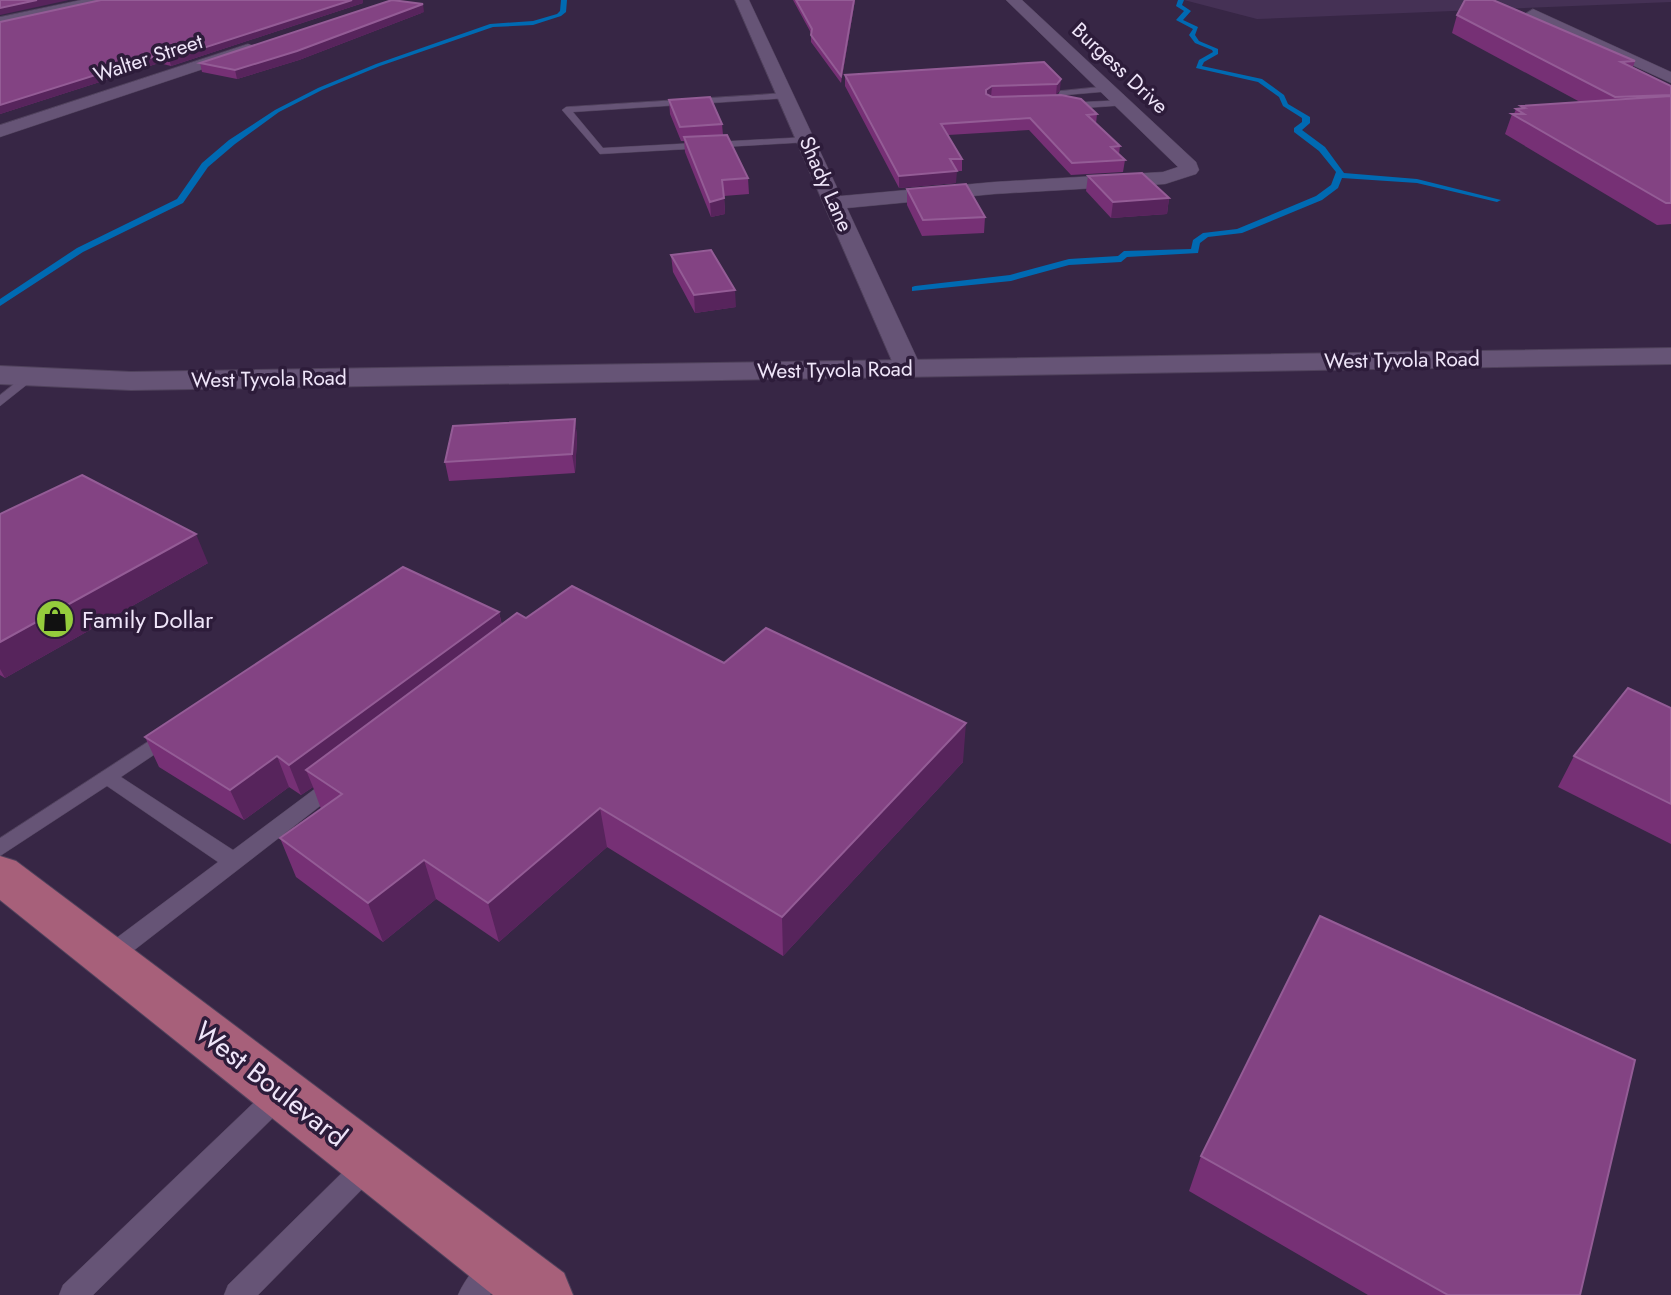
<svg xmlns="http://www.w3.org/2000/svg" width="1671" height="1295" font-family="Jost,sans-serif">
  <rect width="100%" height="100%" fill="#372645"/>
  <!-- built -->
  <path fill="#453155" d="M1184,0h487v2l-414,17z"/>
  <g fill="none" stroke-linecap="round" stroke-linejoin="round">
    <!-- stream -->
    <path fill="#006ab2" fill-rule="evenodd" d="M561,0h6l-1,12 -5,4 -28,9 -40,2 -113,39 -58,24 -43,22 -44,32 -27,23 -25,36 -100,49 -83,54v-7l77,-51 100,-49 25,-36 27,-23 46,-30 43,-22 58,-24 114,-40 43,-3 24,-7 3,-3z
      M1178,0h6l-2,5 9,6 -8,9 15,7 -3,8 4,6 19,8v5l-14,8 -2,4 60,13 22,16 4,9 22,13v6l-8,7 23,17 19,26 73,6 84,21 -4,2 -80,-19 -75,-5 -4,10 -16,12 -80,33 -34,4 -8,6 -2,10 -71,4 -6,5 -52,3 -58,16 -99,10v-4l3,-1 95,-11 59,-16 49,-3 6,-5 67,-2 2,-9 10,-7 34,-4 79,-33 15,-11 5,-13 -17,-21 -25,-19v-4l8,-6v-4l-19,-12 -4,-9 -21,-15 -62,-14 3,-8 14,-8 -1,-2 -17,-7 -6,-8 4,-6 -17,-9 8,-9 -8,-5z"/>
    <defs>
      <path id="lane" d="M1109,86l3,5 -46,4 -1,3 19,4 40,-2 3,5 -43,3 -28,-8 4,-9z
        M786,93l3,5 -216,14 30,36 204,-11 5,3 -2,2 -210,12 -38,-44 4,-3z
        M29,372l5,1v6l-34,27v-11z
        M169,728l7,2 2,5 -2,5 -55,37 112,73 95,-71h14l3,5 -3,5 -227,176 -8,2 -8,-2 -3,-7 3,-7 119,-89 -111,-76 -107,70v-18z
        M279,1084l9,3 3,8 -3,8 -195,192h-34l4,-10 207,-198z
        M369,1152l9,3 4,9 -4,9 -120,122h-34l4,-10 132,-130z
        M494,1254l10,4 4,10 -18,27h-32c7,-16 20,-34 36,-41z"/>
      <path id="street" d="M81,0h28l-7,4 -102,23v-10z
        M735,0h14l92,196 153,-14 169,-10 15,-5 -172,-167h16l174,162 3,8 -3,4 -31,10 -171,10 -147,14 75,161 -4,6 -10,2 -10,-2z
        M1533,9l138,63v11l-143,-66 -3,-3z
        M248,44l6,2 2,3 -2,3 -254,85v-12z"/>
      <path id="secondary" d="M1671,348v16l-1540,26 -131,-6v-18l131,6z"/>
      <path id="primary" d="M0,856l16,5 548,412 9,22h-80l-493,-395z"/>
    </defs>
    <!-- lane casing -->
    <use href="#lane" stroke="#50425c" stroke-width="1"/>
    <!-- street casing -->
    <use href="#street" stroke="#50425c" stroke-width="1"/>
    <!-- secondary casing -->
    <use href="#secondary" stroke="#50425c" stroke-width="2"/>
    <!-- primary casing -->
    <use href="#primary" stroke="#50425c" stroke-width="2"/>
    <!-- lane -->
    <use href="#lane" fill="#665476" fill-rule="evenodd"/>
    <!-- street -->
    <use href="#street" fill="#665476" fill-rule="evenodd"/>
    <!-- secondary -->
    <use href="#secondary" fill="#665476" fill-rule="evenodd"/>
    <!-- primary -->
    <use href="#primary" fill="#a7607a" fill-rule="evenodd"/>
  </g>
  <!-- wall -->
  <path fill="#763075" d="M101,0h262v3l-192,63 -12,-3 -159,51v-92z
    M793,0h62l-14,83 -30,-41v-9z
    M424,12l-125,48 -62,19 -35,-7 -2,-9z
    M1457,15l178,46 -2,6 38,19v138l-14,1 -152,-91 7,-20h2l2,-5h4l1,-3 59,-4 -128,-69z
    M1044,62l16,28 -4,5 41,19 -1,10 24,22 -1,8 6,6 -2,12 -52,3 -42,-45 -81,5 14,24v12h-6v12l-57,5 -54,-102v-11z
    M669,100l53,24 1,11 25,43 1,16 -25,2 1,18 -14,3 -26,-65 -1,-11h-3l-11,-27z
    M1088,176l81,22 -2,16 -56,4 -25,-27z
    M907,189l78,28 -1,16 -62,3 -15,-31z
    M671,255l65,52 -41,6 -22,-41z
    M575,419l2,19 -2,35 -126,8 -4,-19z
    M0,514l208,49 -203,115 -5,-3z
    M499,612l3,13 24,-7 198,45 239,99 -180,194 -176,-109 -108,95 -63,-43 -53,43 -87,-65 -16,-39 41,-29 -8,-22 -12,8 -12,-8 -45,33 -85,-53 -14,-30z
    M1671,708v136l-113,-57 16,-31z
    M1201,1156l379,139h-212l-179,-104z"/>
  <!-- shaded-wall -->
  <path fill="#57245c" d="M37,0h32l-69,15v-7z
    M352,0h11v3l-192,63 -2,-7z
    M854,0h1l-14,83v-7z
    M423,4l1,8 -125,48 -62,19 -2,-9z
    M156,56l3,7 -159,51v-9z
    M1061,79l-1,11 -4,5 1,-11z
    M992,86l-1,11 -6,4 1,-11z
    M957,171l-1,12 -57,5v-12z
    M724,198l1,16 -14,3 -1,-15z
    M1169,198l-2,16 -56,4 2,-16z
    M735,290l1,17 -41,6 -1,-18z
    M575,419l2,19 -2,35 -3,-19z
    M196,534l12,29 -203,115 -5,-9v-27z
    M499,612l6,29 -199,129 7,17 -12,8 -12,-30z
    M966,723l-3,39 -180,194 -1,-39z
    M277,756l12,31 -45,33 -14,-30z
    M600,808l7,39 -108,95 -11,-39z
    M424,860l12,39 -53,43 -15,-39z"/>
  <!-- building -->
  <path fill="#834383" stroke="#945c96" stroke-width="2" d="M0,0h37l-37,8z
    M101,0h251l-183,59 -13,-3 -156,49v-83z
    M392,0l31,4 -126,47 -62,19 -35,-7z
    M796,0h58l-13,76 -30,-41 1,-6z
    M1465,0h28l142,61 -14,1 50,24v9l-56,2 -158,-82z
    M1044,62l17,17 -4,5 -65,2 -6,4v4l6,3 69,-2 20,4 16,15 -10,1 33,31 -9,1 14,13 -53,3 -42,-45 -89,6 21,35h-12l7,12 -58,5 -54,-101z
    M1671,96v107h-5l-154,-89h12l-8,-5 9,-1 -4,-2z
    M710,97l12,27 -42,3 -11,-27z
    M727,135l21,43 -26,2 2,18 -14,4 -26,-65z
    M1142,173l27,25 -56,4 -25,-26z
    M966,184l19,33 -62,3 -16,-31z
    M711,250l24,40 -41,5 -23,-40z
    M575,419l-3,35 -127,8 8,-36z
    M82,475l114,59 -196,108v-128z
    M403,567l96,45 -210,153 -12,-9 -47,34 -85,-53z
    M572,586l152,77 42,-35 200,95 -184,194 -182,-109 -112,95 -64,-43 -56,43 -88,-65 62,-44 -36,-24 211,-157 9,5z
    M1628,688l43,20v96l-97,-48z
    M1320,916l315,144 -55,235h-132l-247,-139z"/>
  <!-- icons -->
  <defs>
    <symbol id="shop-disc" viewBox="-11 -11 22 22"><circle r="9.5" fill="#94cc3c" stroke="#2d1c3a"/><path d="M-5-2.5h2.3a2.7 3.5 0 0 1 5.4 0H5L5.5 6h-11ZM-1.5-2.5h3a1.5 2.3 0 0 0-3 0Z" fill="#111"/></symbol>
  </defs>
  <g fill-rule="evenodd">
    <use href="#shop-disc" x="33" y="597" width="44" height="44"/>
  </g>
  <g text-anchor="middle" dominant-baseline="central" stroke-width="7" stroke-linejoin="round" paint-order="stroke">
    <!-- far-street labels -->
    <g font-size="21" fill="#efe5f9" stroke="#2d1c3a">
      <text transform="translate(148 58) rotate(-18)">Walter Street</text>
      <text transform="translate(1120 68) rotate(43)">Burgess Drive</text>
      <text transform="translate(826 184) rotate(66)">Shady Lane</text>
      <text transform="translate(1402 360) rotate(-1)">West Tyvola Road</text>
      <text transform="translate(835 370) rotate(-1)">West Tyvola Road</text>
      <text transform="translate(269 379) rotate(-1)">West Tyvola Road</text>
    </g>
    <!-- poi labels -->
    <g font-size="24" fill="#efe5f9" stroke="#2d1c3a" text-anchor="start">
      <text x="82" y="619">Family Dollar</text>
    </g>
    <!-- near-street labels -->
    <g font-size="28" fill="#efe5f9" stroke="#2d1c3a">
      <text transform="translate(271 1084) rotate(38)">West Boulevard</text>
    </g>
  </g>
</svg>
